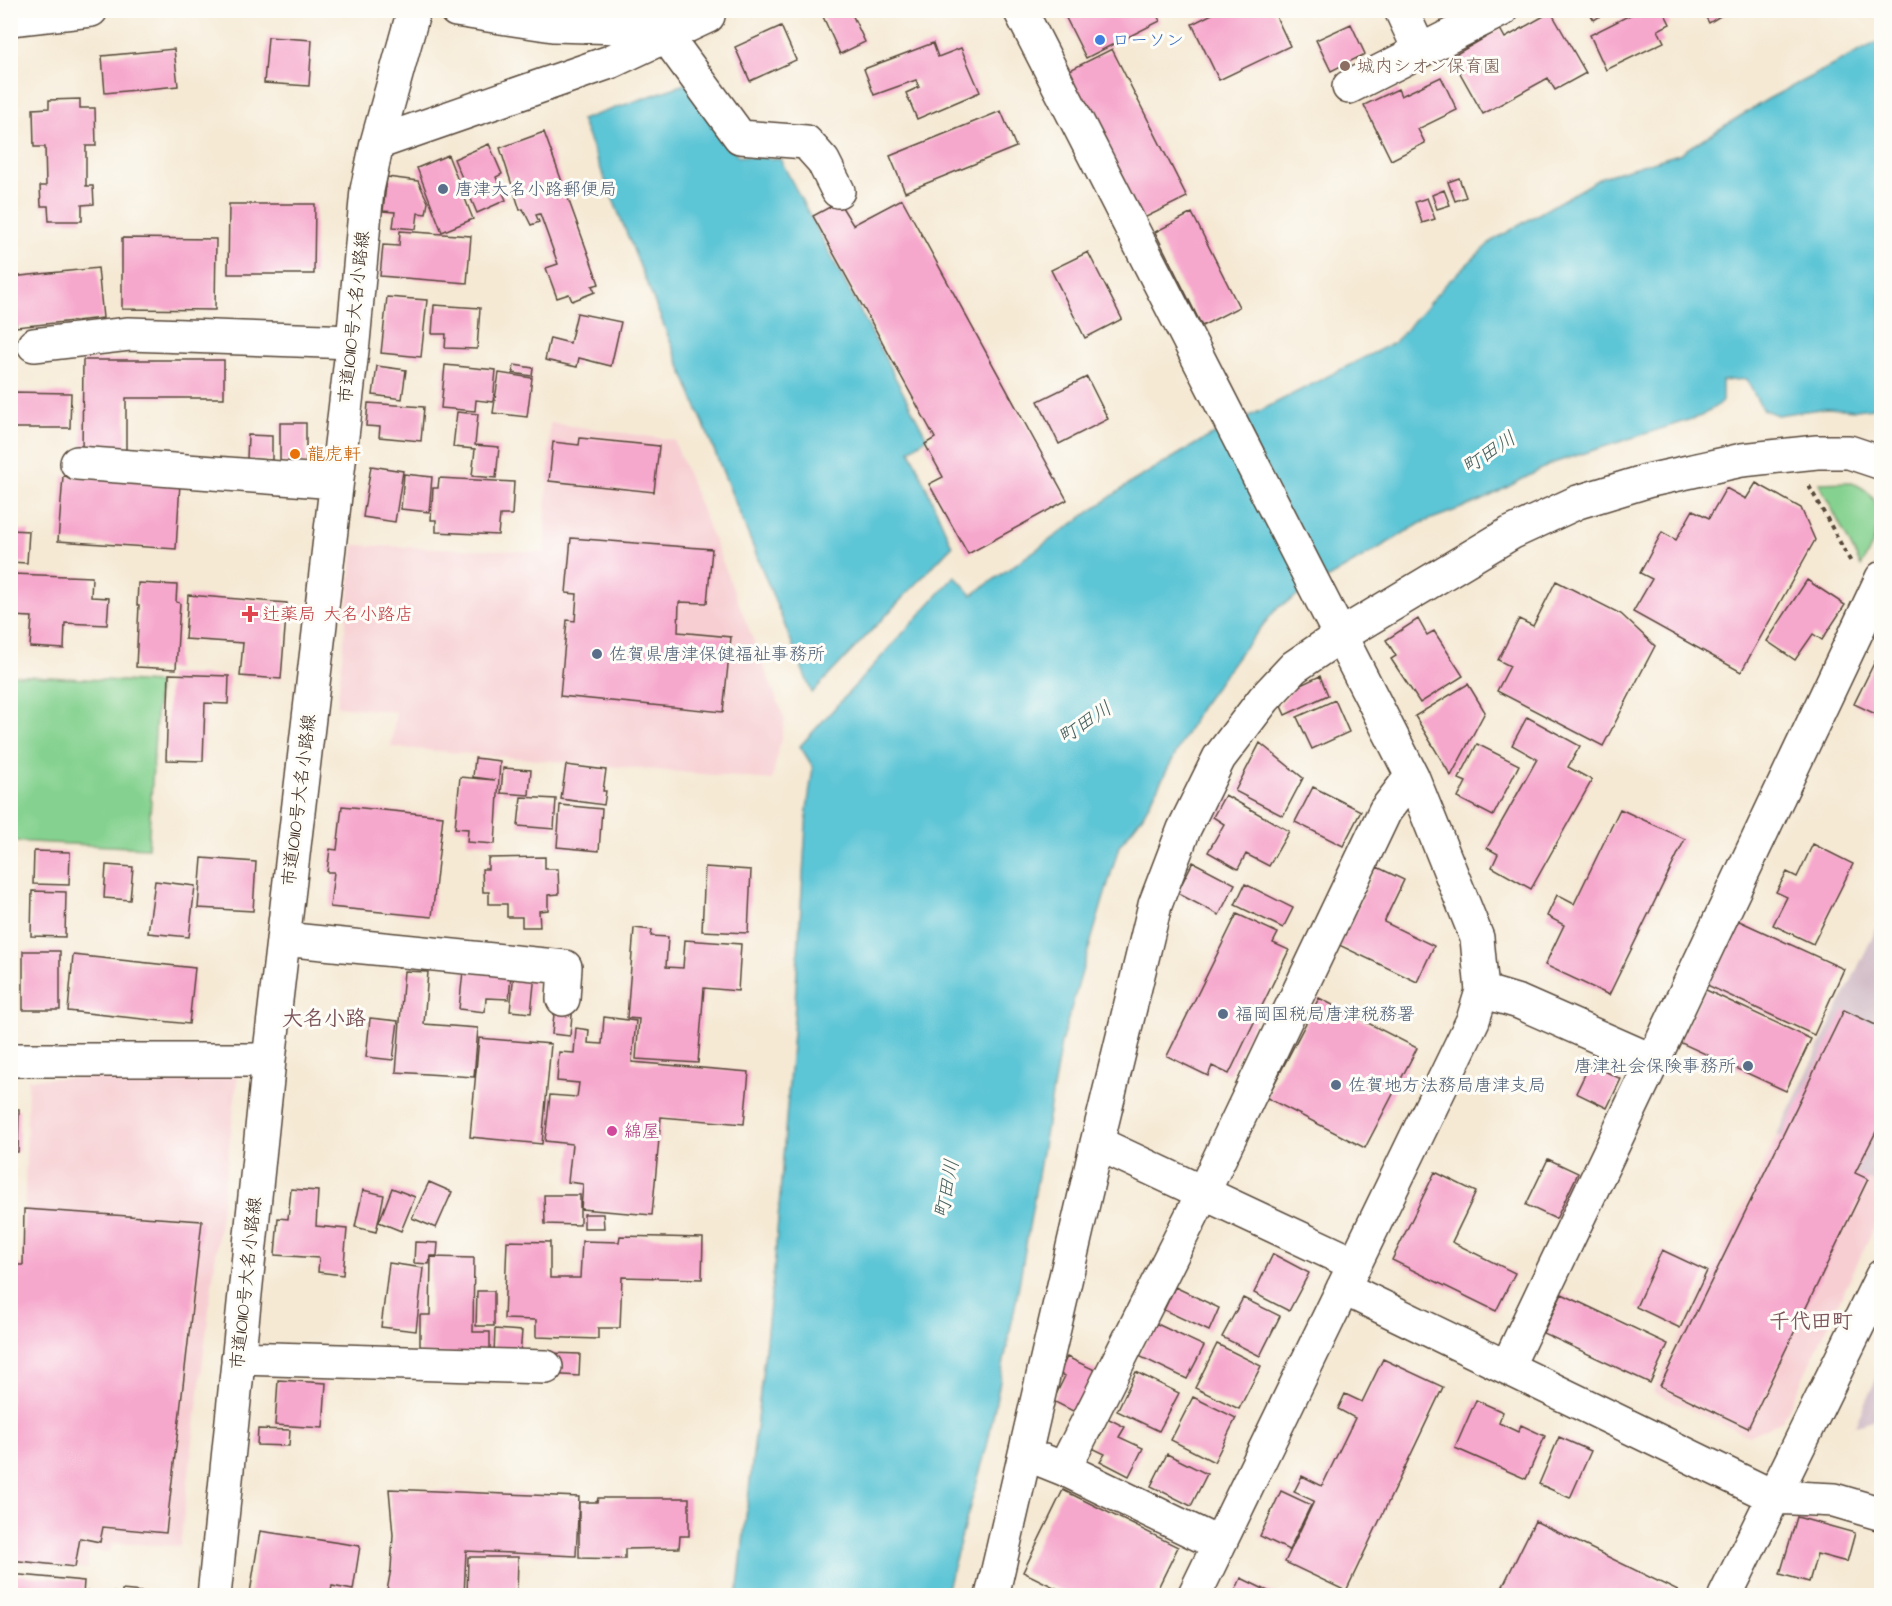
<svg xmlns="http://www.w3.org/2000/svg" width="1892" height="1606" font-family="'Architects Daughter','Klee One',sans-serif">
  <rect width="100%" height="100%" fill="#fdfcf7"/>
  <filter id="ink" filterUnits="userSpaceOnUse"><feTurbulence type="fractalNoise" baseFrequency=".0167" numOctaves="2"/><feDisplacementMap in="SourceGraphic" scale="12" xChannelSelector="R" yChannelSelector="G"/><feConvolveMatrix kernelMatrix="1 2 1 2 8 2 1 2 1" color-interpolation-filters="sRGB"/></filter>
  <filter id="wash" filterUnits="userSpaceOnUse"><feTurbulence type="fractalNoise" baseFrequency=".008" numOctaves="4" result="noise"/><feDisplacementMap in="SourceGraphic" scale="24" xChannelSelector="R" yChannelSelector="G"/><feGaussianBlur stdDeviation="1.35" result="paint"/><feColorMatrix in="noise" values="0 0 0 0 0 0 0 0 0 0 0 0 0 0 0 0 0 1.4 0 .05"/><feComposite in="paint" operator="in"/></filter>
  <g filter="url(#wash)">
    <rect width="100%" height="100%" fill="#f5e9d4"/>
    <!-- built -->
    <path fill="#f7cfd3" d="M550,423l124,17 111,280 -13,60 -381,-33 5,-35 -59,-6 17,-161 190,7z
      M238,1074l-58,472 -67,-3 -3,9 -21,-2 -2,19 -76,-9 -1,-295h13l5,-186z
      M1777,1135l104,50v28l-98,207 -35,16 -95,-44z"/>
    <!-- industrial -->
    <path fill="#d2bdc7" d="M1881,919v266l-104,-50z
      M1881,1368v50l-26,7z"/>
    <!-- green -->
    <path fill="#85d290" stroke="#607e57" stroke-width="1.5" d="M1849,482c43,13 30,55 12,84l-42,-83z
      M10,675l148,8 -10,165 -137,-7z"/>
    <!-- water -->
    <path fill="#5bc5d6" stroke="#4b787a" stroke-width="1.5" d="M1881,40v367l-25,3 -29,-2 -50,7 -15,-6 -16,-30 -24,2v21l-21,14 -148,47 -70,37 -62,23 -144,85 -40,49 -37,51 -57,107 -24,31 -58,197 -44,253 -30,150 -42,149 -208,1 37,-327 20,-250 13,-210 6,-42 -13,-21 155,-170 17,19 160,-113 69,-41 194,-99 52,-59 45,-42 110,-64 77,-23 89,-55z
      M688,83l50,73 42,3 147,279 -17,12 42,96 -140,147 -231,-573z"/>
    <g id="blocks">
      <!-- building -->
      <path fill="#f6a7cc" d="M820,10h30l15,32 -25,12z
        M1062,10h92l6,11 -74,37z
        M1220,10h53l17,36 -71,34 -27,-56z
        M1588,10h22l-16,10z
        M1640,10h23l7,14 -12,6 6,12 -58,28 -16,-35z
        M1702,10h28l-21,13z
        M1551,12l35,61 -31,17 -7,-12 -65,36 -32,-57 49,-28 5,9z
        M1351,24l14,30 -34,17 -15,-31z
        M781,26l15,34 -46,21 -15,-34z
        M268,37l44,3 -3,46 -45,-3z
        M933,43l5,14 23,-9 19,44 -63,27 -11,-26 13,-6 -3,-7 -42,15 -10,-26z
        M174,49l4,37 -73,7 -3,-37z
        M1112,49l75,148 -47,23 -74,-148z
        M1441,77l16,33 -39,19 7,14 -34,17 -27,-55 34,-16 3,7z
        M80,99v9h15l1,38h-10v40h7l1,18 -12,1v16h-33l-1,-15h-7l-1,-20h6l-1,-39h-11l-1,-38 16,-1v-8z
        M1001,111l15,36 -111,45 -15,-36z
        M544,132l55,152 -7,2 3,6 -23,9 -3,-7 -12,4 -11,-30 12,-4 -18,-50 -4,1 3,7 -8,3 -8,-16 -3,1 -20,-62z
        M489,144l13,30 -6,3 10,23 -29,13 -23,-54z
        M448,155l25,64 -31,13 -25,-64z
        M387,177l31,4 10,21 -2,12 -8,-1 -2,16 -23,-2 2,-15 -12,-1z
        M1459,178l7,19 -11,4 -7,-19z
        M1444,190l6,15 -13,4 -5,-14z
        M1427,198l8,21 -13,4 -7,-21z
        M902,199l165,301 -99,54 -39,-70 14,-7 -18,-33 10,-6 -122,-222 26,-14 14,23z
        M229,204h86l-1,70h-86z
        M1192,213l47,94 -37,19 -47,-94z
        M400,231l71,5 -4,47 -87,-7 3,-31 16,1z
        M122,238l94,1 -1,71 -93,-1z
        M1088,252l34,67 -37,19 -34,-68z
        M98,268l5,50 -87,9 -5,-50z
        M387,297l40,3 -6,57 -40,-4z
        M434,305l46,3 -3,41 -32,-1 1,-14h-14z
        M577,313l44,9 -10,44 -32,-8 -2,9 -32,-7 5,-22 20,5z
        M83,360h141v38h-98v57l-44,-1z
        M445,365l51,5 -3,32 -17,-2 -1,11 -34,-3z
        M514,365l19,3 -1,8 -19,-3z
        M377,366l29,4 -4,29 -29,-4z
        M499,373l33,5 -5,39 -34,-4z
        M1087,377l21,42 -49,25 -21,-43z
        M10,392l61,1 -1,35h-60z
        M368,403l56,4 -3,34 -42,-4 1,-10 -14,-1z
        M457,412l21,2 -3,31 24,2 -3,31 -24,-2 3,-27 -22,-2z
        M280,423h26v40l-26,-1z
        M248,435l24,1v24l-25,-1z
        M580,438l79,8 -5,46 -105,-11 4,-39 26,3z
        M371,466l32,5 -8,51 -32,-5z
        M404,474l28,3 -3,35 -28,-3z
        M63,476l117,7 -4,66 -118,-8z
        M439,478l75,4 -2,33h-12l-2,20 -62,-3v-12h-5l2,-32h5z
        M1756,483l45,25 14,32 -74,132 -108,-60 19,-33 -12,-6 22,-41 14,8 17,-30 16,8 17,-30 20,11z
        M10,530l19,1 -2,32 -17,-1z
        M571,538l141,11 -5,54 -28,-1 -1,30 53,5 -8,75 -163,-16 7,-76 8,1 2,-27 -11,-1z
        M13,574l79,3 -1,20 18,1 -2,27 -42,-2 -1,26 -34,-2 2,-30 -21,-1z
        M1807,580l38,25 -23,35 -9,-6 -18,26 -28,-19z
        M1556,581l65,33 34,32 -52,100 -106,-55 13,-25 -12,-6 21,-41 14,7z
        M138,583l39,2 -1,17 4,1 -4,66 -40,-2 3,-62h-2z
        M188,595l99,8 -6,76 -41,-3 3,-33 -58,-4z
        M1418,619l9,16 7,-4 29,45 -43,27 -29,-44 5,-3 -10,-16z
        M1882,647v70l-28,-13z
        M169,674l60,2 -1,28 -23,-1 -2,58 -37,-1z
        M1320,676l8,19 -43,20 -5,-11 14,-16z
        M1468,684l17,28 -34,64 -36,-60z
        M1335,700l14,32 -37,17 -15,-32z
        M1527,717l53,29 -12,21 24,13 -61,109 -39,-22 6,-13 -11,-6 50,-89 -25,-14z
        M1260,743l43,35 -20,38 -48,-25z
        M1477,744l42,21 -26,51 -35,-18 8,-16 -7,-3z
        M475,758l25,3 -5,83 -28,-2 1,-13 -13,-1 5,-51 35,3 -22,-3z
        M566,765l40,5 -3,21h3l-2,14 -43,-6z
        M503,768l28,2 -2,25 -28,-2z
        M1313,787l48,24 -18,35 -48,-24z
        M1225,795l64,36 -20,35 -23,-12 -8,15 -30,-17 16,-28 -11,-7z
        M521,797l35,2 -2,30 -36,-3z
        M560,805l42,4 -3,42 -42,-4z
        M342,806l101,10 -11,101 -102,-10 4,-35h-7l3,-23 7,1z
        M1620,809l65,30 -76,156 -64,-30 19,-40 -17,-9 10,-21 17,9z
        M1813,844l40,20 -40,80 -40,-19 14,-28 -11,-5 11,-20 10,5z
        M34,851l36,1 -1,33 -36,-1z
        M545,857v12h13l1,25 -11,1v15l-9,1 1,16h-18v-10h-15v-13h-18v-12h-6l-1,-23h6v-11z
        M202,858l54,4 -3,49 -55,-3z
        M1193,862l42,22 -16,31 -42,-22z
        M106,865l27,2 -3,33 -26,-2z
        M705,867l46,3 -3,63 -46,-2z
        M1377,867l27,13 -20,42 50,24 -17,36 -78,-37z
        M155,881l40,5 -6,51 -41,-4z
        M1245,884l48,24 -10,20 -48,-23z
        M32,891l34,1 -1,45 -34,-1z
        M1237,914l41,19 -5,10 16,7 -60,124 -17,-8 -4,10 -41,-20z
        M1737,920l107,49 -30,66 -107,-50z
        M634,928l18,2 -1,6 17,1 -2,30 17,1 2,-28 56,4 -3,47 -34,-3 -6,75 -62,-4 3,-40 -12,-1z
        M23,951h37v59h-37z
        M73,955l122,13 -6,56 -121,-13z
        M404,971l24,1 -4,52 54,4 -4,49 -78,-5z
        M463,971l48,4 -2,24 -23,-1 -1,14 -26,-3z
        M514,972l21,2 -4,39 -21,-2z
        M1704,989l107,50 -25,52 -107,-49z
        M1319,998l98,50 -52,100 -98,-50z
        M555,1004l18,1 -3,31 -18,-2z
        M1844,1010l38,18v92l-27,53 13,6 -120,249 -88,-42z
        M604,1017l32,4 -4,41 117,10 -5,52 -83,-7 -9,98 -71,-6 2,-25 -15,-2 4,-38 -27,-3 5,-46 27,2 2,-14 -22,-2 2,-29 15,1 2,-25 13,2 -1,13 14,1z
        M370,1018l28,3 -5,39 -27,-3z
        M479,1038l72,6 -9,100 -72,-7z
        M1590,1064l31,15 -14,29 -31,-15z
        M10,1109h9l-1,43h-8z
        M1548,1159l30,14 -22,46 -30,-14z
        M1435,1172l41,20 -24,50 63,31 -19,38 -104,-51z
        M429,1182l23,10 -16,36 -24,-10z
        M392,1188l23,9 -14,34 -22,-9z
        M291,1189l27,2 -2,35 31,3 -4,46 -25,-3 1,-14 -44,-3 3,-37 10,1z
        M363,1190l21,5 -8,37 -21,-5z
        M544,1195h36v30l-35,-1z
        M24,1209l178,12 -36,312 -63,-6 -3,15 -20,-4 -5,29 -65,-7v-295h13z
        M584,1214h19l1,14h-20z
        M620,1236l83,2 -1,41 -80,-2 -2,51h-22v11l-62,-2v-17l-32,-1 3,-78 43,1v36h30l2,-37 37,1z
        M415,1242l23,1 -1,13h-7l-1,8 -15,-1z
        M1662,1250l45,21 -27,57 -44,-21z
        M1273,1254l36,19 -20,38 -35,-18z
        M431,1257l43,1 -1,74h17v22h-70v-39h10z
        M389,1263l34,5 -7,63 -35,-4z
        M1175,1287l44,21 -10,23 -45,-21z
        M477,1291h17v35h-18z
        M1562,1294l106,50 -18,39 -107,-50z
        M1243,1298l37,18 -20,40 -38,-19z
        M1155,1323l49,23 -17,33 -48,-23z
        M495,1329l27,2 -2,24 -26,-2z
        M1217,1344l44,22 -22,43 -44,-21z
        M549,1353l31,1 -1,22 -31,-2z
        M1067,1357l30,14 -20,42 -24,-12 12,-25 -6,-2z
        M1383,1359l60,28 -97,204 -61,-29 29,-61 -20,-9 8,-16 20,10 33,-68 -17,-9 7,-15 17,8z
        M1136,1372l43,21 -20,38 -42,-20z
        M278,1380l48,3 -3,45 -48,-3z
        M1193,1397l43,21 -22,44 -43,-22z
        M1476,1400l27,12 -4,11 19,9 3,-7 24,11 -19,43 -71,-31z
        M1107,1418l18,9 -6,10 24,11 -14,28 -29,-15 5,-7 -13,-6z
        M258,1429l32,1 -1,16 -32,-1z
        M1559,1437l32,14 -21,47 -31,-14z
        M1167,1454l40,20 -16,32 -40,-20z
        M389,1489l190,8 -3,59 -110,-5 -2,45h-78l5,-27 2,-34z
        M1063,1490l115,57 -24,49h-82l-49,-24z
        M1281,1491l30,14 -22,45 -29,-14z
        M598,1498h91v38h-9l-1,12 -54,1v10l-46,-1v-56h18z
        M1797,1517l58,16 -8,29 -30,-8 -8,28 -29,-8z
        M1535,1521l145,71 -2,4h-180z
        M260,1531l100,15 -7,44 -21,-4 -2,10h-61l-19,-3z
        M468,1557h50l-1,39h-50z
        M10,1574l74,7 -1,15h-73z
        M1241,1578l37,18h-45z
        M122,1590l39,4v2h-39z
        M88,1591l32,2v3h-32z"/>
    </g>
  </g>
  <g filter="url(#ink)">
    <use href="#blocks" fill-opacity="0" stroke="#574739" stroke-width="1.5"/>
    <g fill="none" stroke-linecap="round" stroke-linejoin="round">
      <defs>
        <path id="minor" d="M456,10l97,15 69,2 58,-8
          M1020,10l392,766 65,162 5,53 -9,29 -279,576
          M1401,10l19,41
          M10,19l81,-9
          M666,36l74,101 66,5 17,19 15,30
          M1349,87l152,-77
          M377,143l233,-81 98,-46
          M34,345l95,-11 224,8
          M77,463l259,19
          M283,939l282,28 -2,32
          M1482,991l37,11 134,59 229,-483
          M10,1060h259
          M1097,1143l258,121
          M1343,1288l431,209 60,3 48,14
          M238,1358l308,9
          M1507,1367l146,-306
          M1044,1461l20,8 155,75
          M1064,1469l139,-276 182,-382 27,-35
          M214,1596l55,-536 84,-718 14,-152 10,-47 37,-133
          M992,1596l105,-453 58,-238 29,-76 35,-71 45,-59 30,-32 47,-32 170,-102 67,-31 69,-21 95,-21 75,-8h32l33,11
          M1725,1596l157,-320"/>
      </defs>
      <!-- minor casing -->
      <use href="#minor" stroke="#574739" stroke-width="36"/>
      <!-- path -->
      <path stroke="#574739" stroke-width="4" stroke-dasharray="4.5 4.5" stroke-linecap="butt" d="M1809,486l43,78"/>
      <!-- minor -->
      <use href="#minor" stroke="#fff" stroke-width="33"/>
    </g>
  </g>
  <!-- markers -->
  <circle fill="#3f7fe0" stroke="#fdfcf7" stroke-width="2" cx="1100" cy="40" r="6"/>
  <circle fill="#8d6e63" stroke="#fdfcf7" stroke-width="2" cx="1345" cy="66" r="6"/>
  <g fill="#5c6f8a" stroke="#fdfcf7" stroke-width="2">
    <circle cx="443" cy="189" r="6"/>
    <circle cx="597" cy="654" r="6"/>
    <circle cx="1223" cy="1014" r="6"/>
    <circle cx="1748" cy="1066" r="6"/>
    <circle cx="1336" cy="1085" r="6"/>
  </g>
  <circle fill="#e8710a" stroke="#fdfcf7" stroke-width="2" cx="295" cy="454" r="6"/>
  <path fill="#e0444e" stroke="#fdfcf7" stroke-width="2" d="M247 605h6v6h6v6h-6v6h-6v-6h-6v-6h6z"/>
  <circle fill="#d1479c" stroke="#fdfcf7" stroke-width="2" cx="612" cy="1131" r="6"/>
  <g text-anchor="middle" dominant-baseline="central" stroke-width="6" stroke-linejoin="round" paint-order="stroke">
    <!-- shop labels -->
    <g font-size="18" fill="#366cbe" stroke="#fdfcf7" text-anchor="start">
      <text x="1112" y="40">ローソン</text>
    </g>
    <!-- education labels -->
    <g font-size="18" fill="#785e54" stroke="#fdfcf7" text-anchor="start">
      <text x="1357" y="66">城内シオン保育園</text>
    </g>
    <!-- service labels -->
    <g font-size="18" fill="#4e5e75" stroke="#fdfcf7" text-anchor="start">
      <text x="455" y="189">唐津大名小路郵便局</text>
      <text x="609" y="654">佐賀県唐津保健福祉事務所</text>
      <text x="1235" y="1014">福岡国税局唐津税務署</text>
      <text x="1736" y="1066" text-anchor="end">唐津社会保険事務所</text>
      <text x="1348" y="1085">佐賀地方法務局唐津支局</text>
    </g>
    <!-- street labels -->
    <g font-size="18" fill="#3b2a1e" stroke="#fdfcf7">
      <text transform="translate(354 317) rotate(-84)">市道10110号大名小路線</text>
      <text transform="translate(299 800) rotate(-83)">市道10110号大名小路線</text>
      <text transform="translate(246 1283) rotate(-84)">市道10110号大名小路線</text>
    </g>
    <!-- food labels -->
    <g font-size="18" fill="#c56008" stroke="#fdfcf7" text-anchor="start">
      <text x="307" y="454">龍虎軒</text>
    </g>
    <!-- health labels -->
    <g font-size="18" fill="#be3a42" stroke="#fdfcf7" text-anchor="start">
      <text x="262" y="614">辻薬局 大名小路店</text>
    </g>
    <!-- hotel labels -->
    <g font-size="18" fill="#b23c85" stroke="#fdfcf7" text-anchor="start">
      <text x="624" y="1131">綿屋</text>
    </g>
    <!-- water labels -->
    <g font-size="20" font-style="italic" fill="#46605e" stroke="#fdfcf7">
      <text transform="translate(1489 453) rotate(-34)">町田川</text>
      <text transform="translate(1085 723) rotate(-34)">町田川</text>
      <text transform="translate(947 1189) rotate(-79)">町田川</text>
    </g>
    <!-- quarter labels -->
    <g font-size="21" font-weight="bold" fill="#7c565b" stroke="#fdfcf7">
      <text x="324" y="1018">大名小路</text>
      <text x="1811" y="1321">千代田町</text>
    </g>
  </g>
  <!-- margin -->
  <rect width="1892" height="1606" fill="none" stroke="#fdfcf7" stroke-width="36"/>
</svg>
